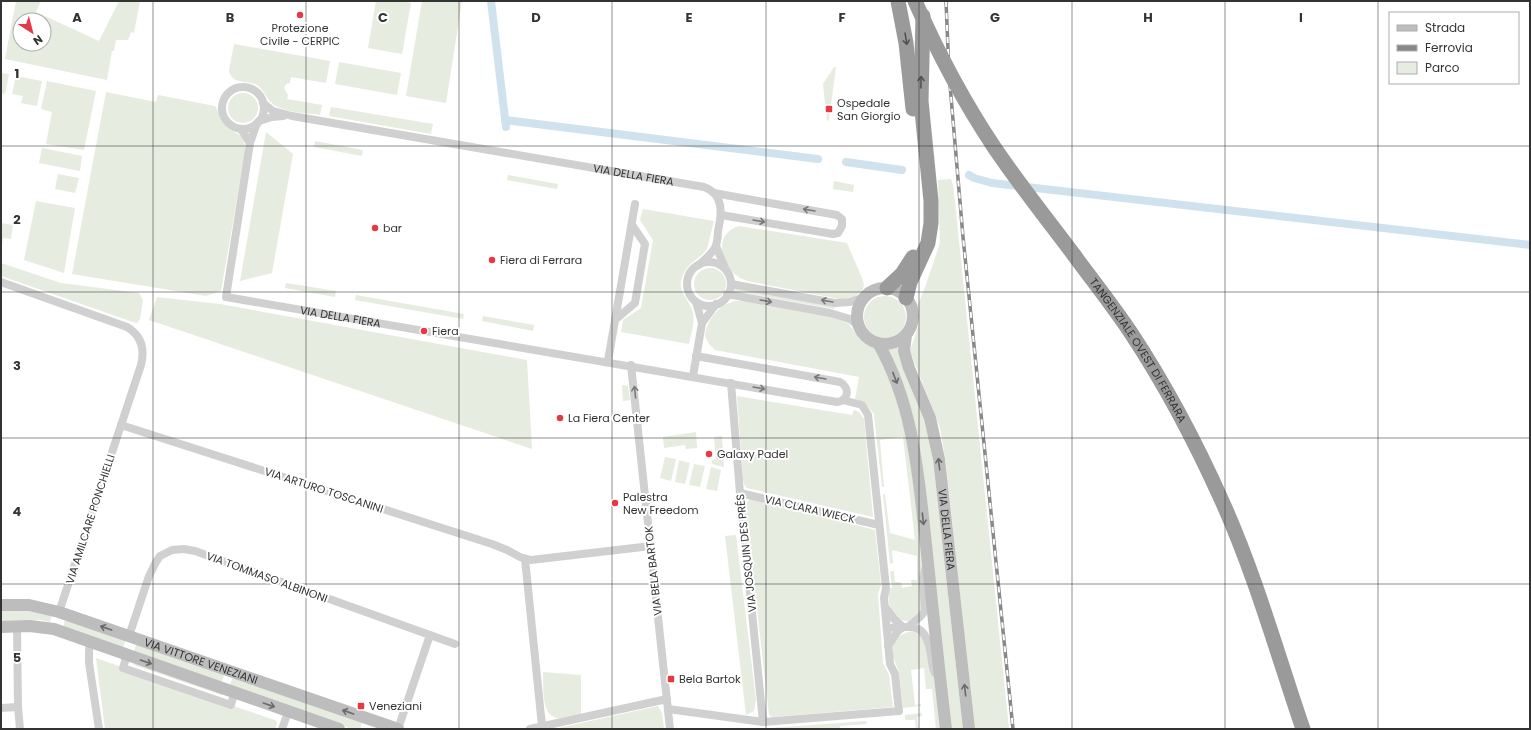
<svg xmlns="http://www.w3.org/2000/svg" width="1531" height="730" font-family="Poppins,sans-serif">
  <rect width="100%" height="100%" fill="#fff"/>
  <!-- green -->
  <path fill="#e6ecdf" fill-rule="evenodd" d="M16,1h25l-5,11 63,29 20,-40h21l-6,32 -3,-1 -3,8h-12l-2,11h-2l-5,29 -102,-21zM20,20h24v24h-24z
    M376,1h23l12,2 -9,51 -34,-6z
    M422,1h40l-16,102 -40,-7z
    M234,44l96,17 -4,22 -35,-6 -1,6 -4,1 -2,4 4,7 -1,4 35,6 -2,10c-13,-2 -30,-2 -42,-8 -11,-4 -12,-16 -21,-22 -10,-5 -26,0 -28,-15z
    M339,62l62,11 -4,22 -62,-11z
    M834,67h2l-7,53 -2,1 -4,-37z
    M1,73l8,1 -4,20 -4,-1z
    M16,76l26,5 -5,25 -16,-3 2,-7 -11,-2z
    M47,81l49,10 -12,59 -38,-6 6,-32 -11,-3z
    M106,92l50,10 2,-7 57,11c4,5 4,12 8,17 11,15 23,5 22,30l-24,138 -15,5 -134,-22z
    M228 108a15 15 0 1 1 30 0a15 15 0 1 1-30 0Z
    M331,107l102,17 -2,10 -102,-18z
    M266,132l27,22 -21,119 -32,8z
    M315,141l48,9 -1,6 -48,-9z
    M42,148l40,8 -2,15 -41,-8z
    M58,174l21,4 -4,15 -20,-4z
    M508,175l50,9 -1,5 -50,-9z
    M951,179l2,6 2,17 54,527h-35l-28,-266 -6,-35 -30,-77 9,-27 -2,-18 6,-13 17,-50 -2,-63z
    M834,181l20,4 -1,7 -20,-3z
    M36,201l39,7 -11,65 -40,-13z
    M643,209l71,12 -7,28c-6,9 -18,13 -23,24 -10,19 6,25 9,40 2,10 -2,21 -4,31l-68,-12 2,-12 18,-12 12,-68 -13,-20z
    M1,223l12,2 -2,14 -8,-1 -2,13z
    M739,226l108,17 15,35 2,7 -2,6 -8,6 -14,2 -88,-17c-4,-1 -8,-2 -12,-4 -19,-12 -28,-44 -1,-52z
    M1,263l60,20 78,10 4,7 -3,19 -3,4 -4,-1 -132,-46z
    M694 284a16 16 0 1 1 32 0a16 16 0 1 1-32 0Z
    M286,283l50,8 -1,6 -50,-9z
    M735,288l100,18 -1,3 -99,-18z
    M356,295l108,19 -1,5 -108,-19z
    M864 317a21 21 0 1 1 42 0a21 21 0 1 1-42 0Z
    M157,297l63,7 307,56 5,89 -383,-129z
    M735,301h12l84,16 17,6 12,16 13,8 7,11 10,19 18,66 15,118 -2,8 1,40c-3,3 -7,9 -11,11 -2,2 -7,1 -9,0 -13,-4 -15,-20 -12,-32h2l-2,-17h4l1,11h6l1,6 10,-2 -1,-6h6v-24l-25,-6 1,13 -3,1 -7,-70h2l5,39 25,7 -12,-103 -23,3 4,47h-2l-8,-73 -9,-11 -10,-4 4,-22 -144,-27 -6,-6 -4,-8c2,-16 13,-31 30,-35z
    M483,316l51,9 -1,6 -51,-10z
    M898,347l1,8 24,57 8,30 32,287h-13l-33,-284 -31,-95z
    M622,385l6,1 2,14 -7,1z
    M737,396l115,19 2,-5 5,2 5,7 9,98 -126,-29 -2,-2 -2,-6z
    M696,432l1,16 -11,1 -1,-4 -21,3 -1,-11z
    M722,436l2,31 -12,-3v-4l4,-1 -2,-22z
    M665,457l11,2 -5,22 -11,-3z
    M679,460l11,3 -5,21 -10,-2z
    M694,464l11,2 -5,21 -11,-2z
    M711,467l10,3 -4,21 -11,-2z
    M750,499h5l120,31 6,55 -3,9 5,69 6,12 4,32 -120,10 -4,-2 -23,-203 1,-10z
    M736,535l20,165 -2,11 -8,4 -21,-179z
    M23,608l29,6 -2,8 -9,-2 -40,2v-13z
    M65,619l61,20 -3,9 -60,-19z
    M908,632h6l10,5 13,51 4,41h-5l-4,-40h-6l-2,-21 -13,2 4,35 6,-1v2l-18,2 -4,-36 -6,-15v-12l4,-8z
    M137,642l88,31 -4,11 -88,-30z
    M96,658l181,63 -1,8h-171z
    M135,661l88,31 -1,3 -88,-30z
    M543,672l38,3v39c-7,1 -15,4 -22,4 -19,0 -15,-33 -16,-46z
    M234,675l129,45 -3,9h-8l-123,-42z
    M658,706l4,7 2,16h-110z
    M922,713v3l-5,1 1,12h-2l-1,-9h-10v-5z
    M866,721l1,3 -27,2v3h-5l-64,-1z"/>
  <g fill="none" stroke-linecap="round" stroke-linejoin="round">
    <!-- canal -->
    <path stroke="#cfe2ee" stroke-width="8" d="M491,1l15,126
      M505,120l313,39
      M846,162l56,8
      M969,175l5,3 18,5 538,62"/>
    <!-- street -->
    <g stroke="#d0d0d0" stroke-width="8">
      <circle cx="243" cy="108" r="21"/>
      <path id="s1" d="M263,103l10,8 19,5 412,71c20,7 18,27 14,44 0,4 -1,11 -2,15 -4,8 -12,14 -17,19"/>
      <path d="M259,121l13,-4 11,-1"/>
      <path d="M241,129l9,14 7,-20"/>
      <path id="s2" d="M250,143l-24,154 611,105c12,-1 13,-15 3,-20l-144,-26"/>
      <path d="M714,193l123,22 5,4v7l-4,7 -5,1 -112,-19"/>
      <path d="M716,246l9,22"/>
      <circle cx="709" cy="284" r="22"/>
      <path d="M1,282l126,45c15,9 18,22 14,38l-82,247"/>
      <path d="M731,284l104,19 15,-1 15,-5"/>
      <path d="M727,294l103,19 20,6 9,7"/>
      <path d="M615,320l20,-17 10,-59 -13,-19"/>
      <path d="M702,323l14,-19"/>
      <path d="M608,361l27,-157"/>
      <path d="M631,365l39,364"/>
      <path d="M693,376l9,-53 -6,-21"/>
      <path d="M731,383l9,110 23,229"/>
      <path d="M121,425l371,119 15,6 13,7 11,3 120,-14"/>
      <path d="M740,493l139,32"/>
      <path d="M525,559l17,167"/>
      <path d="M885,607l9,12 9,8 -6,5 -9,14"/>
      <path d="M17,626l1,81 2,22"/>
      <path d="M909,626l11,-9 5,-6 -2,-33 2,-9"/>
      <path d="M887,628c28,-2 39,-5 44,27 1,6 1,13 4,18"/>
      <path d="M129,636l20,-60 7,-14 4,-6 12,-6 12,-1 11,2 260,93"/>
      <path d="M90,642l-1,9v12l10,66"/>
      <path d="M127,655l-4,13 108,37 3,-12"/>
      <path d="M1,708l17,-1"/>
      <path d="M668,709l95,13 136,-11 -4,-37 -5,-10 -6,-66 2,-10 -18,-173 -6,-10 -19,-5"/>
      <path d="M282,729l6,-17"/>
      <path d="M398,729l32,-94"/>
      <path d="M530,729l137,-30"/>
    </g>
    <!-- secondary -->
    <g stroke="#bdbdbd" stroke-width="12">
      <circle cx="885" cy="316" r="28"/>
      <path id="s3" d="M906,335l-2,16 5,17 21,50 9,41 30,270"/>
      <path d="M878,343c37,64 41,139 49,211 6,58 12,117 19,175"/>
      <path id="s4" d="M1,605h28l30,7 339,117"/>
      <path d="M1,627l29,-1 24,3 285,100"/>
    </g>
    <!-- highway -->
    <g stroke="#9a9a9a" stroke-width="15">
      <path d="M898,1l8,42 7,66"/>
      <path id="s5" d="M1074,255c19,26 39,51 57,78 35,53 65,110 91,168 33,73 55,152 81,228"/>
      <path d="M887,288l15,-14 11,-17"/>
      <path d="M906,298l4,-16 18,-39 3,-20v-22l-10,-100 2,-85"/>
    </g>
    <defs>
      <path id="rail" d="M946,1l3,72 14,164 50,492"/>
    </defs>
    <!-- rail casing -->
    <use href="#rail" stroke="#888" stroke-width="3.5"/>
    <!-- rail -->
    <use href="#rail" stroke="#fff" stroke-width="2" stroke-dasharray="6" stroke-linecap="butt"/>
    <!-- highway-bridge -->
    <path stroke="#9a9a9a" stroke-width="15" d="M915,1c22,50 49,101 79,146 25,37 53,72 80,108"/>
  </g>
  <!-- one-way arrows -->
  <defs><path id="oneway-shaft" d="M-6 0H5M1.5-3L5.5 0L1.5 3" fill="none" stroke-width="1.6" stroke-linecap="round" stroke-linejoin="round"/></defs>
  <g stroke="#525252">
    <use href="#oneway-shaft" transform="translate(906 39) rotate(81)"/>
    <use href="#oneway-shaft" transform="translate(921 82) rotate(-89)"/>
  </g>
  <g stroke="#7a7a7a">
    <use href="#oneway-shaft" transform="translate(809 210) rotate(-170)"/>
    <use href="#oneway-shaft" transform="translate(759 221) rotate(10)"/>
    <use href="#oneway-shaft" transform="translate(766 301) rotate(10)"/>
    <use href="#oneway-shaft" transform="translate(827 301) rotate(-170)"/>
    <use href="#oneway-shaft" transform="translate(820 378) rotate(-170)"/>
    <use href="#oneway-shaft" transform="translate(759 388) rotate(10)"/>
    <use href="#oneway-shaft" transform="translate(635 392) rotate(-96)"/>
  </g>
  <g stroke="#6a6a6a">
    <use href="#oneway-shaft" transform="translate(895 378) rotate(69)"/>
    <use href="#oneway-shaft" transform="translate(939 464) rotate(-97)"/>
    <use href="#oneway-shaft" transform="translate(923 519) rotate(83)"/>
    <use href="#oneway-shaft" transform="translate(106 628) rotate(-161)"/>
    <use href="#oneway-shaft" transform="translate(146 662) rotate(19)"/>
    <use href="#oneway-shaft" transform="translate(965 690) rotate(-97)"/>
    <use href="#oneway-shaft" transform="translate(269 705) rotate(19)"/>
    <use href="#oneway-shaft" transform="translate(348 712) rotate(-161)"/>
  </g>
  <!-- grid -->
  <path fill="none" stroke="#333" stroke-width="1" stroke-opacity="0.55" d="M153,1v728M306,1v728M459,1v728M612,1v728M766,1v728M919,1v728M1072,1v728M1225,1v728M1378,1v728M1,146h1529M1,292h1529M1,438h1529M1,584h1529"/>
  <!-- markers -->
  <g fill="#e63946" stroke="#fff" stroke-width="1.5">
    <circle cx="300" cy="15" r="4"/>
    <rect x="825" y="105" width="8" height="8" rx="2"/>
    <circle cx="375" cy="228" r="4"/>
    <circle cx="492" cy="260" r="4"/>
    <circle cx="424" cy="331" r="4"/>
    <circle cx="560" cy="418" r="4"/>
    <circle cx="709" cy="454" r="4"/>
    <circle cx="615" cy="503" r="4"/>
    <rect x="667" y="675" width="8" height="8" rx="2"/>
    <rect x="357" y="702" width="8" height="8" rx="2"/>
  </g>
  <g text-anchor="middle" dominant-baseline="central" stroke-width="4" stroke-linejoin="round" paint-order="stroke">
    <!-- poi labels -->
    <g font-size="11" fill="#333" stroke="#fff" text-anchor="start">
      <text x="300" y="28" text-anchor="middle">Protezione<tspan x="300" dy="13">Civile - CERPIC</tspan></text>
      <text x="837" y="103">Ospedale<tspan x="837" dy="13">San Giorgio</tspan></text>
      <text x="383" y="228">bar</text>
      <text x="500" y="260">Fiera di Ferrara</text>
      <text x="432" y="331">Fiera</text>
      <text x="568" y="418">La Fiera Center</text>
      <text x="717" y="454">Galaxy Padel</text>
      <text x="623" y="497">Palestra<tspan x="623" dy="13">New Freedom</tspan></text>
      <text x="679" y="679">Bela Bartok</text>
      <text x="369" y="706">Veneziani</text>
    </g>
    <!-- street labels -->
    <g font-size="11" fill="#333" stroke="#fff">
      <text stroke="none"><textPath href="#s1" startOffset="379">VIA DELLA FIERA</textPath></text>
      <text stroke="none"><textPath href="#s2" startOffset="272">VIA DELLA FIERA</textPath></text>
      <text stroke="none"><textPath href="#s5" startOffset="115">TANGENZIALE OVEST DI FERRARA</textPath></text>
      <text transform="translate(324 490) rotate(18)">VIA ARTURO TOSCANINI</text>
      <text transform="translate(810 509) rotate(13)">VIA CLARA WIECK</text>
      <text transform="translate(90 519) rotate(-72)">VIA AMILCARE PONCHIELLI</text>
      <text stroke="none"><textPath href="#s3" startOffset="201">VIA DELLA FIERA</textPath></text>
      <text transform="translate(746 553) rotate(-96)">VIA JOSQUIN DES PRÉS</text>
      <text transform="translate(653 571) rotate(-96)">VIA BELA BARTOK</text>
      <text transform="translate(267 577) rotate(20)">VIA TOMMASO ALBINONI</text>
      <text stroke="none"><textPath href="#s4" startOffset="209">VIA VITTORE VENEZIANI</textPath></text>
    </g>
  </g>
  <g font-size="13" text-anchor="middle" font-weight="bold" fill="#333" stroke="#fff" stroke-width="4" stroke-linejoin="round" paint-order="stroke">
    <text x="77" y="22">A</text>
    <text x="230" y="22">B</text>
    <text x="383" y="22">C</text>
    <text x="536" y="22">D</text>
    <text x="689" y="22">E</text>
    <text x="842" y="22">F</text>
    <text x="995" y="22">G</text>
    <text x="1148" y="22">H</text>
    <text x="1301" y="22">I</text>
    <text x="17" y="78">1</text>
    <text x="17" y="224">2</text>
    <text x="17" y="370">3</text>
    <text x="17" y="516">4</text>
    <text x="17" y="662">5</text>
  </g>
  <!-- border -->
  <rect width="1531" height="730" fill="none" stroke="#333333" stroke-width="4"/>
  <!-- legend -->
  <rect x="1389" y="12" width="130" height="72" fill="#ffffff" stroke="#adadad"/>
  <rect x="1397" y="25" width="20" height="6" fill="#bdbdbd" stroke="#adadad"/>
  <text x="1425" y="32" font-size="12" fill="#333333">Strada</text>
  <rect x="1397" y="45" width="20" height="6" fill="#888888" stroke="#adadad"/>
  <text x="1425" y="52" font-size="12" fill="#333333">Ferrovia</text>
  <rect x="1397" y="62" width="20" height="12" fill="#e6ecdf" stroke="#adadad"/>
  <text x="1425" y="72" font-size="12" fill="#333333">Parco</text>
  <!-- north arrow -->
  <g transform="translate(32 32) rotate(144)"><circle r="19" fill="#ffffff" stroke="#adadad"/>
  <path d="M0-3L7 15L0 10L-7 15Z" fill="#e63946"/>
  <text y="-6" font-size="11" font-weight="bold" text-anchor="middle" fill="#333333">N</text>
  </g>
</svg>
